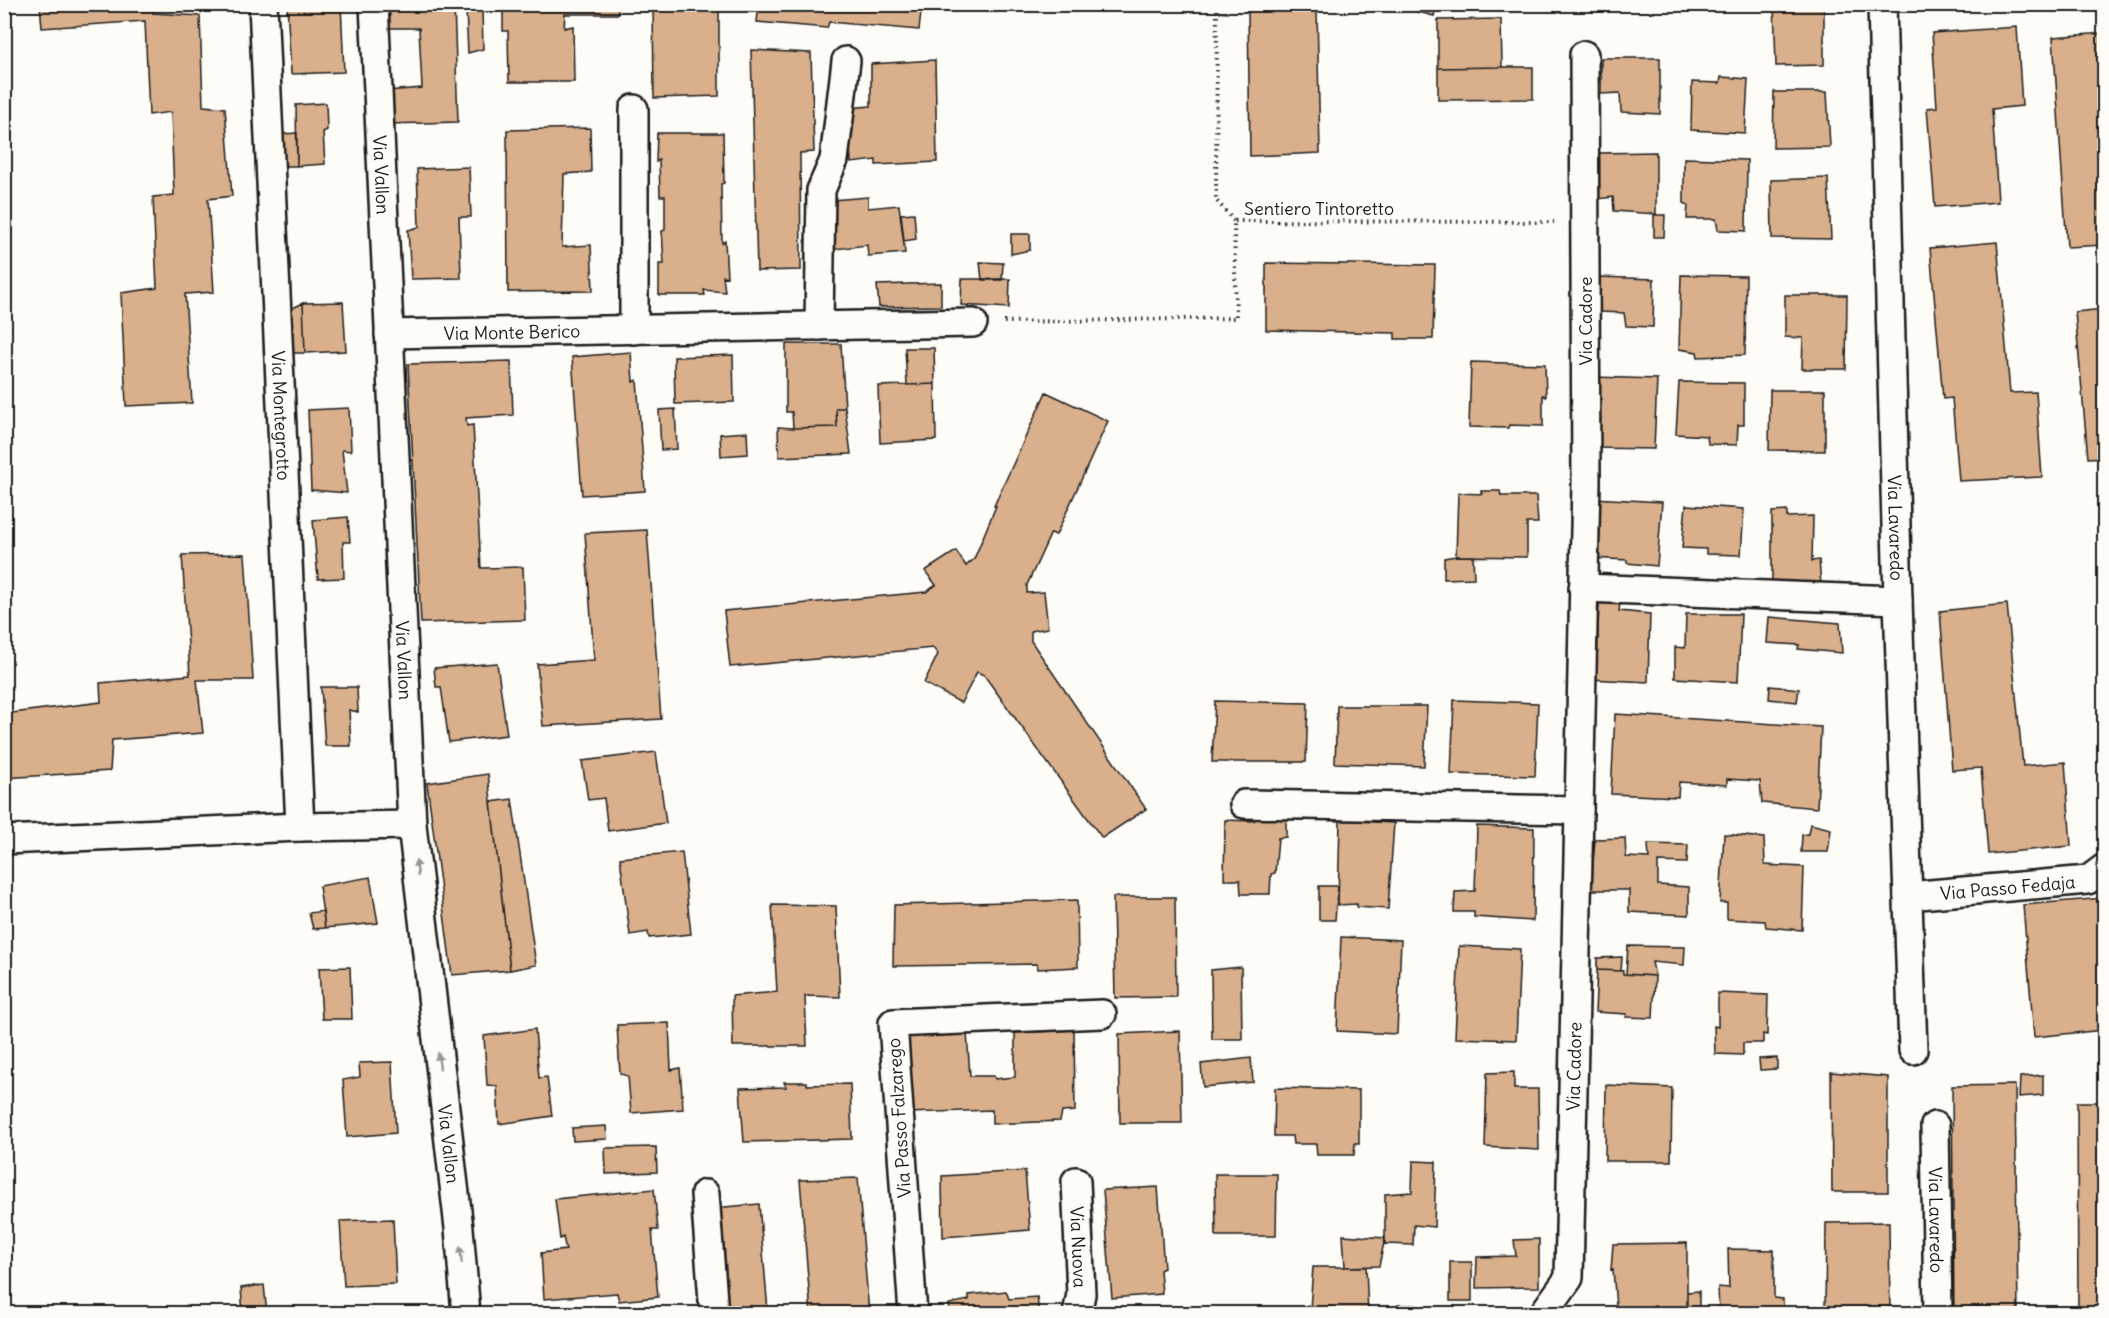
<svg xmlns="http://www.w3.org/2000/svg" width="2109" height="1318" font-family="Delius,sans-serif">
  <rect width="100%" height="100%" fill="#fdfcf7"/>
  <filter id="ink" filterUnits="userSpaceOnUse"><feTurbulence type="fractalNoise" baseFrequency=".0167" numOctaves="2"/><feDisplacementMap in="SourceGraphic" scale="12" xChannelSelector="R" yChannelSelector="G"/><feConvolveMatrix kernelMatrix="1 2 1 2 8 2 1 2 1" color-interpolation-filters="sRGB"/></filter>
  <g filter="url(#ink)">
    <!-- building -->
    <path fill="#daaf8b" stroke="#1c1c1c" stroke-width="1.5" d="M40,4h112l1,9 47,3 3,90 22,2 7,88 -24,3 6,93 -29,2 7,109 -66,3 -5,-113 36,-5 -4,-91 21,-2 -3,-83 -22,3 -4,-94 -103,7z
      M287,4h54l3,68 -53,2z
      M383,4h71l4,118 -70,2 -1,-33 35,-3 -3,-60h-35z
      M503,4h115v10h-53l-1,14 9,-2 1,56h-65l-1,-51h-5z
      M653,4h66v92l-65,2z
      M759,4h163l-3,26 -90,-8 -2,6 -70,-6z
      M1388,4h49l-3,12z
      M1824,4v61l-48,1 -2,-61z
      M466,9l16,1 1,39 -15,4z
      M1317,9l3,144 -70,3 -2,-146z
      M1501,19l1,48 -64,1v-48z
      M2017,27l5,79 -30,3 6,93 -63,5 -8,-99 10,-1 -5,-74z
      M2104,33v212l-37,2 -14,-210z
      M751,50l60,3 3,99 -14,1 1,117 -44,1z
      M1601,58h59v56l-39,-2 -1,-19 -19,1z
      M935,60l2,102 -61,3v-5l-25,3 -3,-55 23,-2v-42z
      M1502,67h31v32l-95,1v-32z
      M1721,77l27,2 -3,54 -54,-3 1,-48 28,1z
      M1774,92h53l3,55 -57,1z
      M326,103l1,27 -4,2 2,32 -28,2 -1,-61z
      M590,128l1,44 -27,2 -2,73 29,-2 2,46 -85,1 -1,-162z
      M297,133v33h-13l-1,-32z
      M657,133h66l1,50 -3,1 1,59 3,-2 2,36 -4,-1 2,16 -21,-2 1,5h-46v-31h5l-2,-33 3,-1v-34h-5l-1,-36 -3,2z
      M1656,152v62l-42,-3 -1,-14 -15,2 1,-46z
      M1684,158l63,2 -1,71 -28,-1 -2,-11h-29l1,-14 -4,-2z
      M469,167l2,50h-12l2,61 -50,1 -3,-49 11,-3 -2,-58z
      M1828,178l3,61 -59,-1 -1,-58z
      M868,197v11l31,-3 6,48 -37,3 -1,-11 -32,4 -3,-49z
      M914,213l2,26 -12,2 -3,-27z
      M1654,215h11l-1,22h-10z
      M1011,234h19v16l-19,4z
      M1997,242l13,151 26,-1 6,85 -83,4 -7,-83 -9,1 -13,-151z
      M980,262l23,1 -1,17h-20z
      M1266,263l169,2 -2,74h-38v-6l-129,-3z
      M1681,275l65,1 -1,79 -47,2 -1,-5 -18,-3z
      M1599,277l55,2 -1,48 -27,-1 -2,-13 -24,-1z
      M962,279h48l-1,29 -48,-3z
      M941,283v23l-62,1 -2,-22z
      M1785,295h62l-1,74h-44l1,-31 -18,-1z
      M343,302l3,49 -41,2 -2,-50z
      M303,303l2,50h-13l-1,-44z
      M2104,309v148l-16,1 -13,-146z
      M786,344h55l4,64h-9l1,19 -44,1 -1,-16h-6z
      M905,348h29l1,36 -28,1z
      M631,352l2,30 4,-2 8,111 -63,4 -10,-138z
      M733,355l1,47 -59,2 -1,-47z
      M511,361l2,54 -47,3 1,8 6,-1 8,143 42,-1 2,53 -104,3 -13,-259z
      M1471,362l74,2 1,33 -3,-2v31l-34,-1 -1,3 -39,-1z
      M1593,377l64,2 -3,70 -62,-1z
      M1679,382l65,1v42h-6l-1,20 -29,-1 -1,-8 -31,-2z
      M935,384l1,56 -56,3 -2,-57z
      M1770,390h55v61l-56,-1z
      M1046,392l62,29 -52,114 -5,-2 -24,52v8l17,-1 4,36 -17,3v10l115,168 -44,29 -118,-163 -7,-3 -16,31 -37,-20 14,-29 -5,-6 -203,19 -6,-56 202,-19 10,-7 -11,-14 31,-20 10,15 8,-7 22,-53h-2z
      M349,408l2,43 -9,-1 5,43 -36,-3 -3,-80z
      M836,408h9l6,46 -72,3 -1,-30 15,1 44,-1z
      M675,409l2,40 -16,1 -2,-40z
      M747,432l1,22 -27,2 -1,-22z
      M1481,491h19l1,5h35l2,27h-11v34l-71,-1 2,-63 24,1z
      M1593,498l69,4 -5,64 -30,-3v-3l-36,-2z
      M1686,505l58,4 -3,46 -35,-1v-5l-24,-1z
      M1787,511v6l26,-1 -1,45 7,-1 2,25 -49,-3v-70z
      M348,517l2,25h-7l1,36 -26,1 -5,-59z
      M647,530l14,189 -118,7 -6,-62 57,-4 -9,-127z
      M245,554l8,126h-56l6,53 -91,7 -2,31 -106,7v-64l97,-12 -1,-19 90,-8 -8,-120z
      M1456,556h17l1,22 -30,1v-21z
      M1599,601l21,2 -1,8 31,3 -2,68 -59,-3v-17l8,-1z
      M2007,604l16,162 42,-4 6,84 -83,8 -7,-86 -29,2 -12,-159z
      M1686,614h55l-3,68 -63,-4v-31l10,1z
      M1769,617l71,6 2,30 -44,-4 1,-4 -32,-2z
      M497,663l10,72 -58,7 -8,-55h-5l-2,-19z
      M1770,686l29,3 -2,13 -28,-3z
      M321,687h36l1,25 -9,-2 2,36h-26z
      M1454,700l84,3 -3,73 -84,-2z
      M1215,701l93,2 -2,59h-94z
      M1337,706h90l-3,60 -89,-3z
      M1615,714l206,13 -4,81 -55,-5 -2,-22 -33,-2v6l-48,-3 -1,15 -67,-3z
      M656,752l10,71 -58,8 -4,-33 -16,2 -6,-39z
      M488,774l22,196 -58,5 -25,-192z
      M512,799l24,166 -26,5 -19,-168z
      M1254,815l32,2v20l-8,1 -3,35 -4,1 -1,20h-29l-1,-14h-16l1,-60 29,1z
      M1340,820l54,3 -6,86 -31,-2v-3l-19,1z
      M1810,824l21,5 -3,23h-27l1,-17 6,-1z
      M1477,826l57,2 -1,93 -59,-4v-5h-20l1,-20 20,-1z
      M1724,834l40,4 1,27 39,2 -2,63 -36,-3 -1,-6 -38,-2v-16h-7z
      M1625,838l1,19 23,1 -1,-14 40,1 -1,18 -29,-1v23l31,2v28l-60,-3v-22h-38l4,-51z
      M682,852l9,82 -42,4 -1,-6 -18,3 -10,-77z
      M370,877l8,46 -53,5 -6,-42z
      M1319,886h19l-3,34h-16z
      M1113,897h62l1,100 -61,1z
      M2104,898v132l-70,7 -11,-132z
      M1077,900l1,67 -40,2 -1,-5 -144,2 1,-61z
      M772,905l64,1 4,91 -35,-1 2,50h-74l-1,-50 45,-4z
      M323,911l2,17 -12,1 -4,-16z
      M1341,937l60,3 -4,94 -60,-3z
      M1459,946l61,3 -4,91 -61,-2z
      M1628,946l57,1 -1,18 -32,-3 3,14 -29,-2z
      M1622,957l-1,14 -24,-1v-12z
      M350,967l2,52h-30l-3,-51z
      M1241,967l1,72h-30l-1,-69z
      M1597,970l26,1v3l32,2 -2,42 -27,-1 1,-3 -32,-2z
      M1718,993l50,2 -1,40 -4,-1v9h-20v12l-28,-1 -1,-28 4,1z
      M669,1023l2,47 9,-2 3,41 -52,4 -3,-37 -8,-2 -3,-49z
      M535,1029l4,49 8,-1 5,39 -53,8 -2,-38 -10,-1 -3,-49z
      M1074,1030l1,81 -13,1 -2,9 -68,3v-14l-84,3 -2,-80h61l3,43h24l1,3 20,-2v-44z
      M1180,1031l2,92h-62l-1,-89z
      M1251,1058l2,24 -50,5 -2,-23z
      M1777,1058v11l-17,1 -1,-11z
      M392,1062l4,71 -49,4 -4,-57 17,-3 -1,-14z
      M1514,1072v17h24l1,61 -54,-3 2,-74z
      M1831,1072l57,5v115h-56z
      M2043,1075v20l-24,2 1,-20z
      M784,1082h23v3l43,-1 2,55 -108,3 -4,-54 46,-1z
      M1606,1085l66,3 -1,73h-66z
      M2015,1085l3,229h-64l-2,-228z
      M1275,1088l84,2v54l-4,-1 -1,12h-37l-1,-11h-23l-1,-8h-18z
      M2077,1102h27v207h-26z
      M606,1126l1,13 -34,2 -1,-13z
      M656,1147l1,25 -51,2 -1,-26z
      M1413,1161l23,1 -2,65 -20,-2 -1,20 -28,-1v-50l27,-2z
      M1025,1171l5,59 -87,7 -1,-61z
      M1215,1174h62l-1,62h-60z
      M858,1178l11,136h-58l-11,-134z
      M1158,1187l6,81 -4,2 2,24 -50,4 -9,-108z
      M654,1189l4,41h-6l6,67 -39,4 -2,-8 -73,6 -3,-46 25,-3 -3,-13 -3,2 -5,-40z
      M759,1204l9,107 -44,3 -11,-106z
      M393,1219l3,65 -52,2 -4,-65z
      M1889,1222l1,92h-65l1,-91z
      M1343,1235l42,3 -6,28 -34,1z
      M1539,1239v48l-63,1 1,-31 39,-1 -2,-16z
      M1687,1243v64h-71l-3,-38 -2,1 2,-26z
      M1728,1249l46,1v48l9,1v15h-64l-1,-27 11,1z
      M1450,1262h22v39h-22z
      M1313,1267h53l2,47h-28l-30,-5z
      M264,1285l3,29h-24l-2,-26z
      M1006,1291l3,8 28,-2 2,17h-89l-1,-10 20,-4v-5z
      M1699,1291v23h-12v-22z
      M1398,1305h17l1,9h-18z"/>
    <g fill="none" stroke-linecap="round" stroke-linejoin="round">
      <defs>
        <g id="minor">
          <path id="s1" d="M263,4l37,823"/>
          <path id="s2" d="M374,4l38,821 47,403 7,86"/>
          <path id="s3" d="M1882,4l16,596 15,450"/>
          <path d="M634,109v221"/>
          <path d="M819,326l2,-136 13,-30 12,-99"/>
          <path id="s4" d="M389,334l584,-11"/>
          <path d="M1583,588l315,12"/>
          <path d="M1244,804l335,6"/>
          <path d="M4,840l296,-13 112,-2"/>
          <path id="s5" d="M1908,896l180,-16 16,-12"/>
          <path id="s6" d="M1935,1126l3,188"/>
          <path id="s7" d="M1076,1181l5,113 -4,20"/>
          <path d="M705,1194l9,120"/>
          <path d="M913,1314l-20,-291 209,-9"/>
          <path id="s8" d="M1543,1314l26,-36 17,-796 -2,-427"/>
        </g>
      </defs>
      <!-- minor casing -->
      <use href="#minor" stroke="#1c1c1c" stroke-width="32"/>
      <!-- path -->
      <path stroke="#1c1c1c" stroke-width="4" stroke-dasharray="1.5 4.5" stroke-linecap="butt" d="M1217,4l-1,196 18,21
        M1004,322l232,-4 -2,-97 320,1"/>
      <!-- minor -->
      <use href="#minor" stroke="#fdfcf7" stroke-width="27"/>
    </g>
    <!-- one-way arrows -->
    <defs><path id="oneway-solid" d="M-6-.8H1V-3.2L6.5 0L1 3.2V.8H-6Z" transform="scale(1.5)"/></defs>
    <g fill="#989794">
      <use href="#oneway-solid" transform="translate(417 868) rotate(-97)"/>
      <use href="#oneway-solid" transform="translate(439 1061) rotate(-97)"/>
      <use href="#oneway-solid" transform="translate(461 1255) rotate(-95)"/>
    </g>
  </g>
  <g text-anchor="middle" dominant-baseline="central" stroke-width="6" stroke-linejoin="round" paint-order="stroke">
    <!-- street labels -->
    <g font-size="18" fill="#1c1c1c" stroke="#fdfcf7">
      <text stroke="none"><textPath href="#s2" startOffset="171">Via Vallon</textPath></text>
      <text x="1319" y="208">Sentiero Tintoretto</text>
      <text transform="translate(1585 321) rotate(-90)">Via Cadore</text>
      <text stroke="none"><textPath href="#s4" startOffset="123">Via Monte Berico</textPath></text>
      <text stroke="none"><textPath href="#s1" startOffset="412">Via Montegrotto</textPath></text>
      <text stroke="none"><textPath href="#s3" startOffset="524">Via Lavaredo</textPath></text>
      <text stroke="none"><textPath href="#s2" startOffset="657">Via Vallon</textPath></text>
      <text stroke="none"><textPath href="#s5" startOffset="100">Via Passo Fedaja</textPath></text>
      <text stroke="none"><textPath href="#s8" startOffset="256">Via Cadore</textPath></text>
      <text transform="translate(899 1118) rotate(-94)">Via Passo Falzarego</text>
      <text stroke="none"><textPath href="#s2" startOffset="1143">Via Vallon</textPath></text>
      <text stroke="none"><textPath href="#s6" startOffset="94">Via Lavaredo</textPath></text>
      <text stroke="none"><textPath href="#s7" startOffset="66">Via Nuova</textPath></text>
    </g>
  </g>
  <!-- margin -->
  <rect width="2109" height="1318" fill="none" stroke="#fdfcf7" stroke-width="24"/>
  <rect x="12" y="12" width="2085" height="1294" fill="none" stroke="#1c1c1c" stroke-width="2" filter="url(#ink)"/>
</svg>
